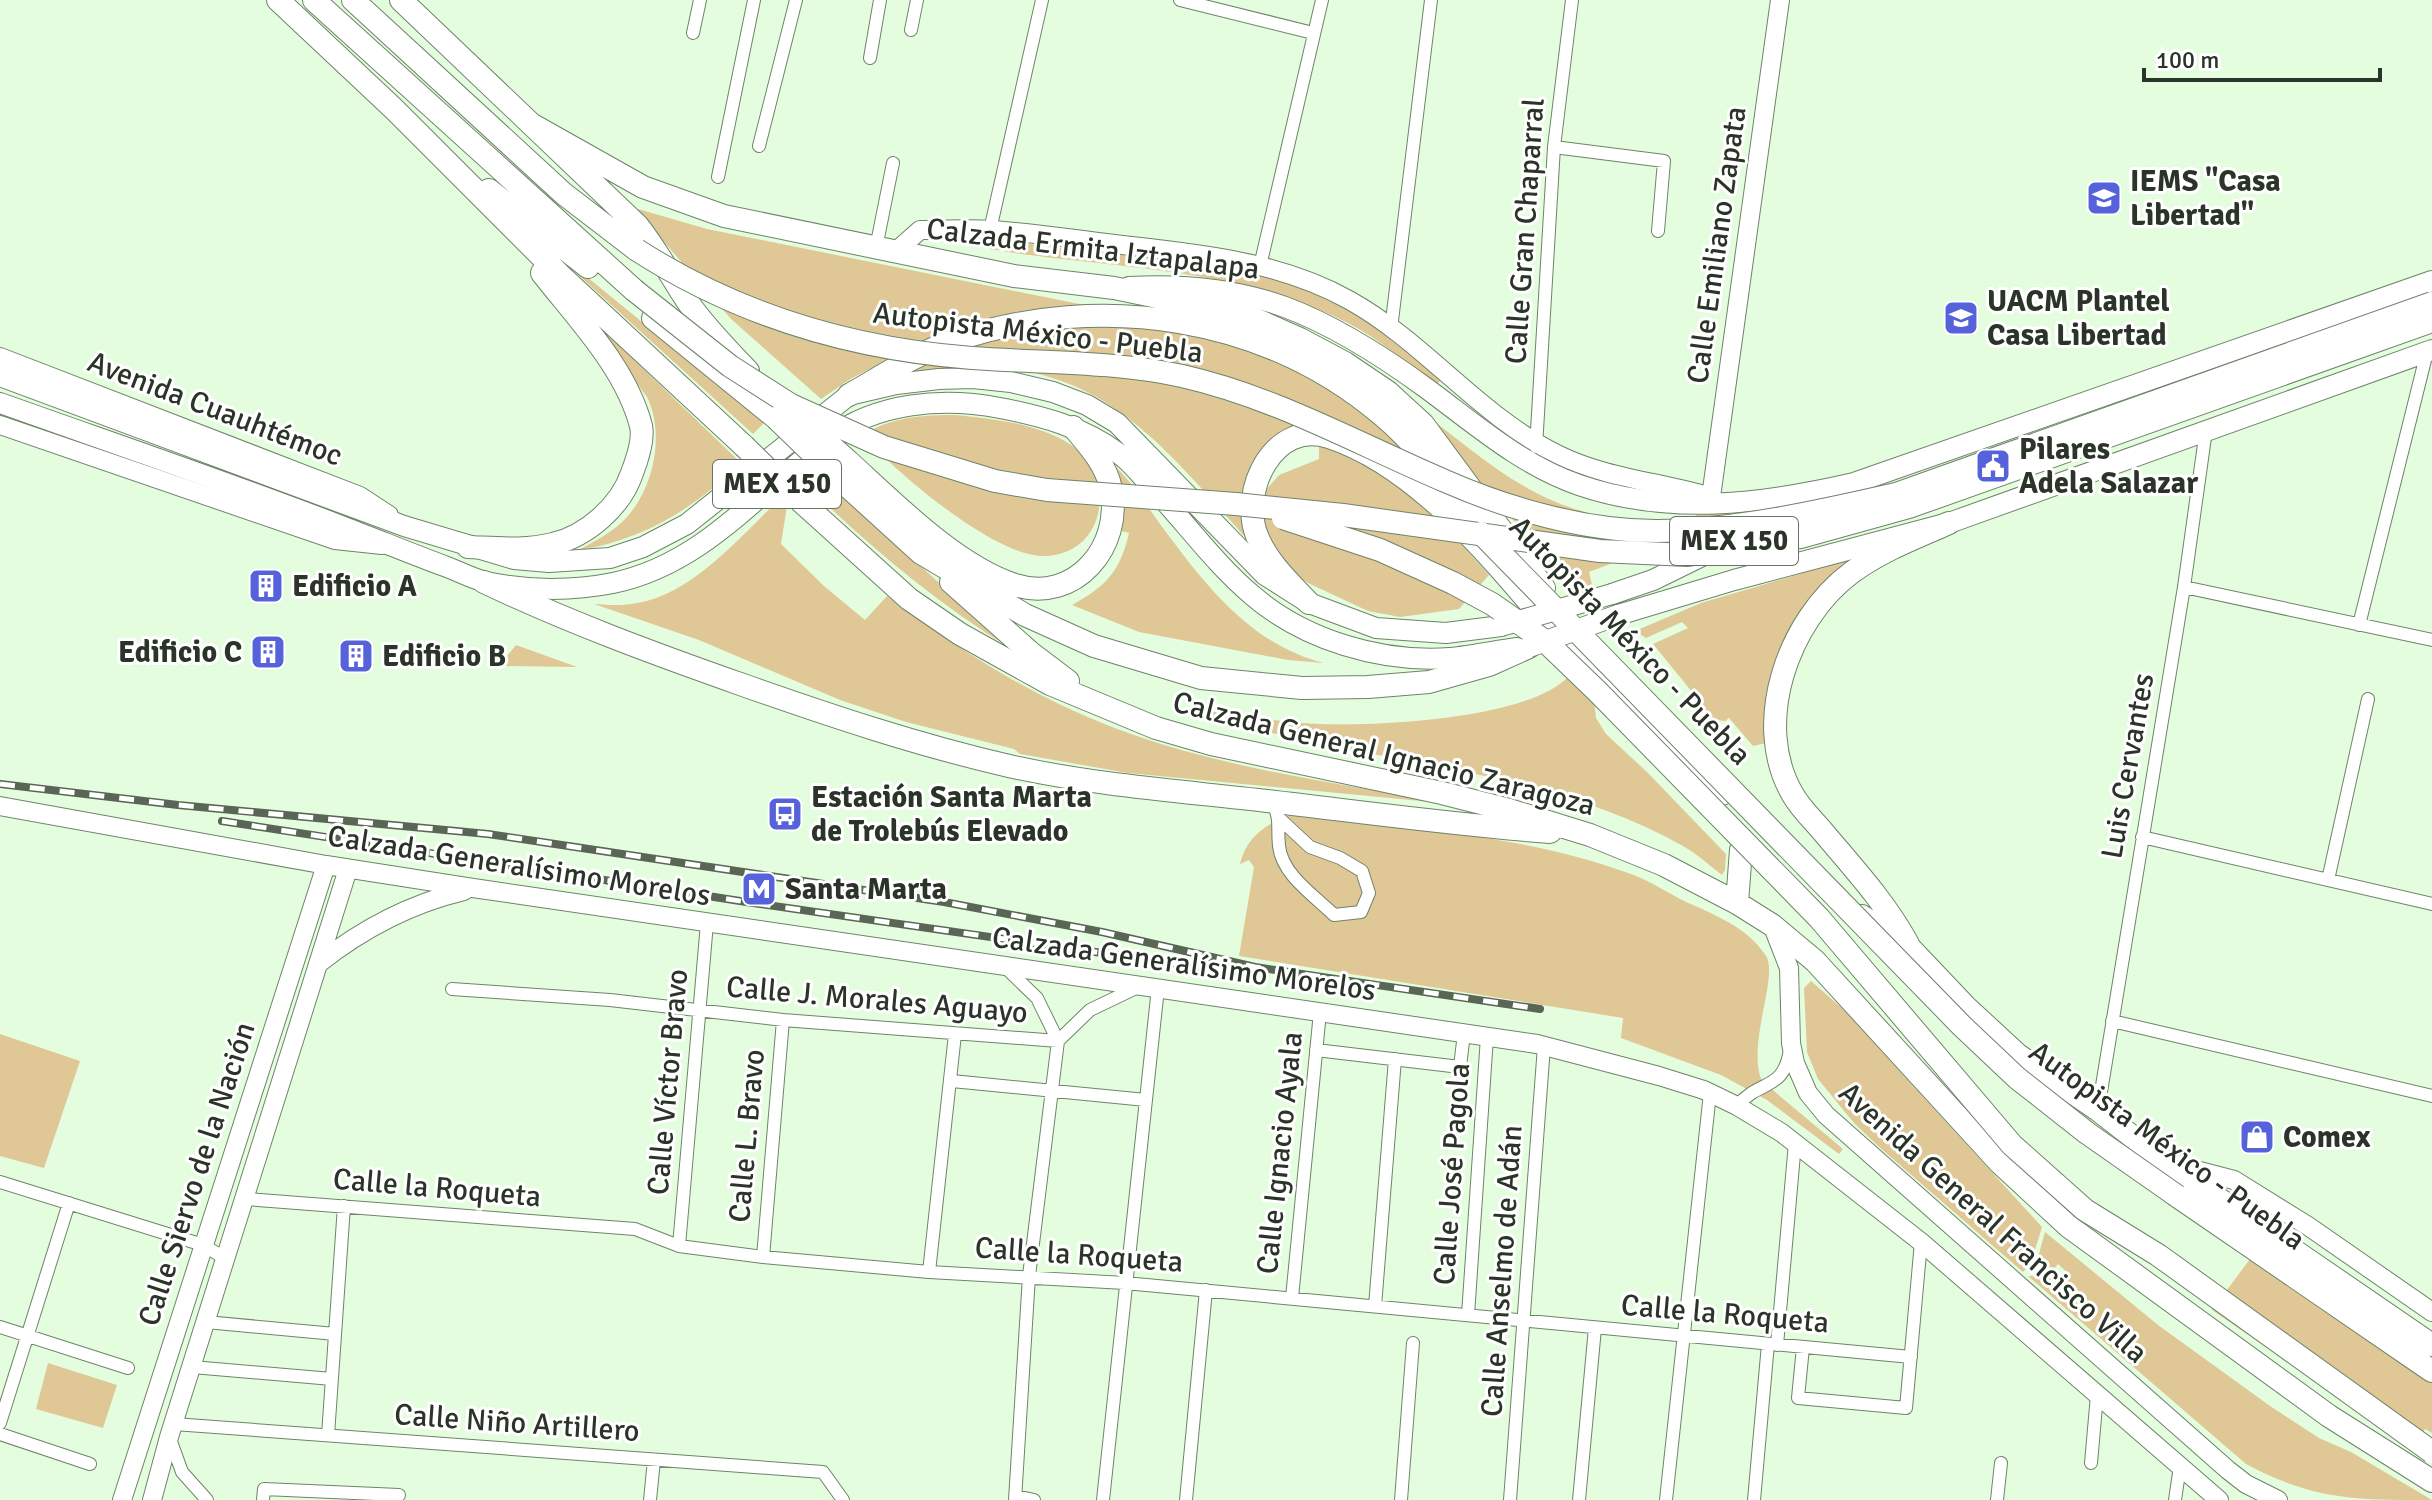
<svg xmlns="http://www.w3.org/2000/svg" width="2432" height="1500" font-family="Signika,sans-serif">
  <rect width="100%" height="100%" fill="#e5fddf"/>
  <!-- green -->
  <path fill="#dfc796" d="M638,209l69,20 392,79 -198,45 -49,25 -31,21 -90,-80 -93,-107z
    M528,229l237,193 -12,12z
    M985,236c34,6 68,12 103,15 86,10 178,11 255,56 35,20 66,48 98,73l-5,5c-29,-22 -58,-47 -90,-63 -113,-57 -242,-53 -363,-74z
    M580,308l161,155c-45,44 -99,78 -162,87 14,-8 30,-16 42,-27 32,-29 45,-88 26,-126z
    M1123,325l76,9 78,25 79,47 53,45 -133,-14 -24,108c-110,-124 -168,-201 -348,-172 43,-22 95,-40 144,-45 25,-2 50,-2 75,-3z
    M1416,407c50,38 98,83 159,102 37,12 77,11 115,14l6,-8 94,-9 -102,45 -13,-12 -86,33 4,17 -16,5z
    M956,415c36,4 80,8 112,28 51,31 39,114 -26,113 -49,-1 -147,-84 -179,-121 27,-18 60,-20 93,-20z
    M1319,443c31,16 65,30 92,52 29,24 53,52 78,80l-30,34 -59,8 -32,-6 -60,-28 -13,-9 -19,-23 -14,-28 3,-32 14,-16 40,-16z
    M1116,467c21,21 35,46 53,69 41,55 86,110 155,127l-36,-3 -149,-28 -67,-27c34,-19 48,-33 57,-72l-8,-2 3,-32z
    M815,469l195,179c-77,-47 -143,-104 -208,-167z
    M780,499l7,7 -6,38 43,42 41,34 22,-24c76,57 156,108 247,139 100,35 205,48 308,68l-314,-30 -108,-19 -6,-5 -108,-27 -66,-22 -141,-60 -105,-36c15,1 29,2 43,-1 56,-9 104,-68 143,-104z
    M1861,556l-35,28 -60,159 -13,3 -24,-28 -4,3 -9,-1 -5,4 -9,-10 4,-5 -53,-65 35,-16 -6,-6 -36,16 -11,-7 66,-28z
    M516,645l61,22 -78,-1z
    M1568,677l26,24 2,17 10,16 42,39 78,81 -1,16 -3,5c-13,-10 -25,-21 -39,-29 -153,-86 -334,-80 -496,-138 38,4 76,12 115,15 60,5 224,-2 266,-46z
    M1290,815c114,13 232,19 341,59 19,7 37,19 55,28 27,12 63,26 80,54 13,20 -20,89 -4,125l81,68 -4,5 -72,-54 -46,-25 -100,-37 2,-20 -384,-62 15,-89 -5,-7 -9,4c6,-26 24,-39 50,-49z
    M1811,981l32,28 199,218 -11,36 -8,9 -145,-126 -24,-23 -36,-44 -11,-27 -3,-64z
    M0,1034l80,27 -36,107 -44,-12z
    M2045,1232l113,93 112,81 49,32 32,14 81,48c-75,0 -119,0 -186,-36l-218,-188h19l11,9 11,-11 -11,-10 -5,6 -18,-2z
    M2265,1239l167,117v77l-7,-4 -12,19 -201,-138z
    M48,1363l69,22 -14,43 -67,-19z"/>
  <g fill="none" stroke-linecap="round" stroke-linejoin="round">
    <defs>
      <path id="street" d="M1180,0l133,33
        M911,30l6,-30
        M693,33l7,-33
        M870,58l10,-58
        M759,146l37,-146
        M1554,147l110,14 -6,70
        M718,177l36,-177
        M990,230l52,-230
        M876,248l17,-85
        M1260,266l62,-266
        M1391,329l40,-329
        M1536,447l18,-300 18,-147
        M2184,587l248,53
        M2359,625l68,-273
        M1273,802c8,20 4,24 6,44 3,29 36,50 55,69l27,-3 8,-19 -7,-22 -22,-13 -30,-11 -30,-28
        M2142,837l290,67
        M2328,880l40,-181
        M1006,968l31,30 21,43 -29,235 -14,224
        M452,989l158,11 173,20 275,21
        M2112,1021l320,75
        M1058,1041l32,-31 46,-22
        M1316,1050l144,17 4,-34
        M952,1081l194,19
        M1737,1106c24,-28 46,-14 53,-56
        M2098,1110l86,-523 22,-157
        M0,1182l203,63 23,14
        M246,1199l389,30 44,17 84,11 166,15 196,11 786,74
        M679,1246l28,-323
        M763,1257l20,-237
        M929,1272l26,-238
        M1292,1298l28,-286
        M1375,1306l20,-247
        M1468,1315l19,-278
        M206,1322l129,12
        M0,1327l128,41
        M1777,1345l18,-202
        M1803,1347l-5,51 108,10 15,-166
        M192,1367l140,12
        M0,1423l69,-220
        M174,1424l649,48 20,28
        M0,1434l90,30
        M328,1435l16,-229
        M170,1439l12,33 25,28
        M2091,1463l6,-68
        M1016,1496l18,4
        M263,1500l1,-11 135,6
        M650,1500l4,-40
        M1103,1500l55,-512
        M1186,1500l20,-210
        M1401,1500l12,-157
        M1510,1500l34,-454
        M1579,1500l16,-172
        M1666,1500l44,-407
        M1754,1500l14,-156
        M1997,1500l4,-37
        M2175,1500l5,-34"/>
      <path id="secondary" d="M894,253l26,-23c24,0 49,-2 73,0 41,3 81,9 121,14 80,9 163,16 235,56 76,42 131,117 210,155 47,23 102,27 152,42v7
        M0,357l360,139 29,19
        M0,425l335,115 47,5
        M1711,497l69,-497
        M0,806l326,59 147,23 1064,156 122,32 45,14 33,16 45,27 139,109 298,258
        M1773,927l16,41 2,75 4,20 13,30 18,22 402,355 18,14 32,16
        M318,964c44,-35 91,-60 146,-73
        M2173,1164l61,16 74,46 124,86
        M122,1500l204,-635
        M152,1500l17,-63 179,-568"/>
      <path id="primary" d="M1129,287c52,-3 107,2 156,20 48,18 100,51 141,81 49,36 95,77 153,97 91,31 184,19 275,-2l578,-202
        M0,376l404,150 110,33 35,3 61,-4 33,-11 44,-23 162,-129 47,-11 43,-5 34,-1 38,4 42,10 34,13 30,18 148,152 44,28 67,25 70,5 55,-7
        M0,403c115,41 230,80 344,124 34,13 68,27 103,40 13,5 26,12 39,15 41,9 87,9 127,1 91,-19 146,-92 216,-145 49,-36 114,-41 171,-30 42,8 83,19 118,45 11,7 21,20 30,30 35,36 65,79 104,112 52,45 129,68 198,63 22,-2 45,-7 67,-10
        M1612,594l41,-14 53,-26
        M1618,615l116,-35 215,-57 483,-173"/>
      <path id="highway" d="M278,0l116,109 166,166 184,171
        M314,0l320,290
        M353,0l211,194 73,56
        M401,0l237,226c20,25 34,53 52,79 17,24 38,45 58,66
        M531,124l112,63 81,29 290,60 100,12 97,20 44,11 45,20 45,24 43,29 35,32 121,164
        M489,190l99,77
        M653,318l123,100
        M849,395c34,-19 69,-43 107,-55 145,-49 310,-24 427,76 43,36 75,86 110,129
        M849,462c45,41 107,104 166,123 60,19 108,-39 96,-96 -5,-25 -22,-43 -38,-62
        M834,474l87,79 104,62 69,31 107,32 101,10 66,-1 61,-5 60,-17 40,-18
        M795,496l114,103 51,35 90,50 106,44 55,16 231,49 67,17 81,25 74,30 73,38 35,22 43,36 185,202 68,63 261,190 103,65
        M468,547c28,1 58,4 85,-3 34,-8 68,-38 79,-71 5,-13 12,-34 9,-47 -15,-58 -63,-107 -99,-153
        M484,582c84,40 171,72 259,103 88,31 175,60 266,81 85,19 172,25 258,35 95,11 189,24 283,31
        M951,582l80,71 37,28
        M1309,603c-19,-20 -41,-40 -52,-67 -18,-45 17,-117 72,-99 89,29 164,123 223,192
        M1554,622l46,57 122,115
        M1737,903l4,-53
        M1862,916l49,33 55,58 52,48 80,55 67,52 267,183
        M1908,944c-23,-42 -53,-74 -84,-111 -10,-12 -23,-24 -31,-38 -42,-71 -5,-175 58,-222 29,-22 65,-35 98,-50
        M2177,1196l255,175"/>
    </defs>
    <!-- street casing -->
    <use href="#street" stroke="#6e8469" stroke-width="14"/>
    <!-- secondary casing -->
    <use href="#secondary" stroke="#6e8469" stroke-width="20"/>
    <!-- primary casing -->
    <use href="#primary" stroke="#6e8469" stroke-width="22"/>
    <!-- highway casing -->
    <use href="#highway" stroke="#6e8469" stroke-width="24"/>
    <!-- street -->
    <use href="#street" stroke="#fff" stroke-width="12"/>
    <!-- secondary -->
    <use href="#secondary" stroke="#fff" stroke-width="18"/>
    <!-- primary -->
    <use href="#primary" stroke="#fff" stroke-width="20"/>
    <!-- highway -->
    <use href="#highway" stroke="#fff" stroke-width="22"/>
    <defs>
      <path id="rail" d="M0,784l178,21 310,29 67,10 389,58 158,30 153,35 285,42
        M222,821l531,82 454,65"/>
    </defs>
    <!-- rail casing -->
    <use href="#rail" stroke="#596555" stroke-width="8"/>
    <!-- rail -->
    <use href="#rail" stroke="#fff" stroke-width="5" stroke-dasharray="15" stroke-linecap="butt"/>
    <defs>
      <path id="primary-bridge" d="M1501,626l111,-32
        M1529,647l89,-32"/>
      <path id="highway-bridge" d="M637,250c101,65 215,99 335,108 70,5 141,3 210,18 93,21 176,68 263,105 64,28 140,50 211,50 81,-1 161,-19 240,-37l536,-191
        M634,290l96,76 61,39 93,42 111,34 52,9 189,14 107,11 257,36 88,4 113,-18 108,-30 523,-186
        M796,415l53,47
        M776,418l58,56
        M744,446l51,50
        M1283,518l97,32 73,33 39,21 53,37 52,50 222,227 193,227 73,65 73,45 274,197
        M1481,533l481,493 55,52 70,55 90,63"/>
    </defs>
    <!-- primary-bridge casing -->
    <use href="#primary-bridge" stroke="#6e8469" stroke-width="22" stroke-linecap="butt"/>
    <!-- highway-bridge casing -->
    <use href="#highway-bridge" stroke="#6e8469" stroke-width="24" stroke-linecap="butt"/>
    <!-- primary-bridge -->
    <use href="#primary-bridge" stroke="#fff" stroke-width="20"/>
    <!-- highway-bridge -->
    <use href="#highway-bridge" stroke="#fff" stroke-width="22"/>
  </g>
  <!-- icons -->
  <defs>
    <symbol id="school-square" viewBox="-11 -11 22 22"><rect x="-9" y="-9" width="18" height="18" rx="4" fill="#5562d9" stroke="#fff"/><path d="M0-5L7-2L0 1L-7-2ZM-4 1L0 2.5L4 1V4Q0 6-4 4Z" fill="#fff"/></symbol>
    <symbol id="university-square" viewBox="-11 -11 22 22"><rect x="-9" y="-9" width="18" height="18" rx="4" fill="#5562d9" stroke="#fff"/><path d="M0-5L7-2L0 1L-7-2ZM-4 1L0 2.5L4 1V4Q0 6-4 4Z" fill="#fff"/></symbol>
    <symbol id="civic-square" viewBox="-11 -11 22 22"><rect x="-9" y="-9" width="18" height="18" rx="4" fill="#5562d9" stroke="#fff"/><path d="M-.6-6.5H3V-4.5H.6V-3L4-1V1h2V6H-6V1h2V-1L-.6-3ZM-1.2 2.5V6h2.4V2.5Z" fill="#fff"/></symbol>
    <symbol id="building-square" viewBox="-11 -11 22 22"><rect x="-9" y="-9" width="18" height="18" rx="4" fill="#5562d9" stroke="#fff"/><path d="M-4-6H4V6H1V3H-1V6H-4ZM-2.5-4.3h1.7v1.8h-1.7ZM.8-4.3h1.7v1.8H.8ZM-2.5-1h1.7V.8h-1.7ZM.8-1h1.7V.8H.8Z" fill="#fff"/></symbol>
    <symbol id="bus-square" viewBox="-11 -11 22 22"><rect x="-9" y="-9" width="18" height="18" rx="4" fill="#5562d9" stroke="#fff"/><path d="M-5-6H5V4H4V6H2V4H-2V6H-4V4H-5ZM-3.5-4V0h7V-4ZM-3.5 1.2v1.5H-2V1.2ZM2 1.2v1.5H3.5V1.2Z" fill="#fff"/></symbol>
    <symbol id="metro-square" viewBox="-11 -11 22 22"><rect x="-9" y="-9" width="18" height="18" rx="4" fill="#5562d9" stroke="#fff"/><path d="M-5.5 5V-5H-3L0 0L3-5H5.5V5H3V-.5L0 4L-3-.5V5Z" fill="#fff"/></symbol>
    <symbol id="shop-square" viewBox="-11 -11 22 22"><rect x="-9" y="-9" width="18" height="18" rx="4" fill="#5562d9" stroke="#fff"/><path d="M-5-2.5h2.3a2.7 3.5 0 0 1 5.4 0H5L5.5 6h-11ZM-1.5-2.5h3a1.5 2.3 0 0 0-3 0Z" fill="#fff"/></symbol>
  </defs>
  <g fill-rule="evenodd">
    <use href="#school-square" x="2084" y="178" width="40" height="40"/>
    <use href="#university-square" x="1941" y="298" width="40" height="40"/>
    <use href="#civic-square" x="1973" y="446" width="40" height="40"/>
    <use href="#building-square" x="246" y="566" width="40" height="40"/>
    <use href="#building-square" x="248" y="632" width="40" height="40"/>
    <use href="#building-square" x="336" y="636" width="40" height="40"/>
    <use href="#bus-square" x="765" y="794" width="40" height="40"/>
    <use href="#metro-square" x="739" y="869" width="40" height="40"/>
    <use href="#shop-square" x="2237" y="1117" width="40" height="40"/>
  </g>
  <g text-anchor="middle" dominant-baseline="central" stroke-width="6" stroke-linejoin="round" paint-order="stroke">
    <!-- shield labels -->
    <g fill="#fff" stroke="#6b7168" stroke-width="2">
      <rect x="713" y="460" width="128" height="48" rx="6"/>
      <rect x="1670" y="517" width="128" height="48" rx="6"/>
    </g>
    <g font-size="28" font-weight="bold" fill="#2b3428">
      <text x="777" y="484">MEX 150</text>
      <text x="1734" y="541">MEX 150</text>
    </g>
    <!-- poi labels -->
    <g font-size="30" font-weight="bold" fill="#2b3428" stroke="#fff" text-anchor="start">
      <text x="2130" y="181">IEMS "Casa<tspan x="2130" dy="34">Libertad"</tspan></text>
      <text x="1987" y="301">UACM Plantel<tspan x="1987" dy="34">Casa Libertad</tspan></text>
      <text x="2019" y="449">Pilares<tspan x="2019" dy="34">Adela Salazar</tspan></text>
      <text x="292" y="586">Edificio A</text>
      <text x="242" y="652" text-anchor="end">Edificio C</text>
      <text x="382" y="656">Edificio B</text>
      <text x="811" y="797">Estación Santa Marta<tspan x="811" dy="34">de Trolebús Elevado</tspan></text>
      <text x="785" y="889">Santa Marta</text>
      <text x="2283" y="1137">Comex</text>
    </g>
    <!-- street labels -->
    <g font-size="30" fill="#2b3428" stroke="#fff">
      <text transform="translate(1525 231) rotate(-86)">Calle Gran Chaparral</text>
      <text transform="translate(1717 245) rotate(-82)">Calle Emiliano Zapata</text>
      <text transform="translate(1093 249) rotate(7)">Calzada Ermita Iztapalapa</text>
      <text transform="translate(1038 333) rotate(7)">Autopista México - Puebla</text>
      <text transform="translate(215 409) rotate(21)">Avenida Cuauhtémoc</text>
      <text transform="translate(1630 641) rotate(46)">Autopista México - Puebla</text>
      <text transform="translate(1384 754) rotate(14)">Calzada General Ignacio Zaragoza</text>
      <text transform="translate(2128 766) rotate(-80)">Luis Cervantes</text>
      <text transform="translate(519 866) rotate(9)">Calzada Generalísimo Morelos</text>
      <text transform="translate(1184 964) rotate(8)">Calzada Generalísimo Morelos</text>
      <text transform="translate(877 1000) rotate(5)">Calle J. Morales Aguayo</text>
      <text transform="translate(668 1082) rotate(-85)">Calle Víctor Bravo</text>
      <text transform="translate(747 1136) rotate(-85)">Calle L. Bravo</text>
      <text transform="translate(2167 1146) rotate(36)">Autopista México - Puebla</text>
      <text transform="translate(1280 1153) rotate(-84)">Calle Ignacio Ayala</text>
      <text transform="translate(197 1174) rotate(-72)">Calle Siervo de la Nación</text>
      <text transform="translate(1452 1174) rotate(-86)">Calle José Pagola</text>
      <text transform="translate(437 1188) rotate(5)">Calle la Roqueta</text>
      <text transform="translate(1993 1223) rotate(42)">Avenida General Francisco Villa</text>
      <text transform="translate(1079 1255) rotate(4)">Calle la Roqueta</text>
      <text transform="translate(1502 1271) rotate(-86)">Calle Anselmo de Adán</text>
      <text transform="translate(1725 1314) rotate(5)">Calle la Roqueta</text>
      <text transform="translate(517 1423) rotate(4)">Calle Niño Artillero</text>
    </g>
  </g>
  <!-- scale -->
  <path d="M2144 68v12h236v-12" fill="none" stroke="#2b3428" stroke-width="4"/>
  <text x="2156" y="68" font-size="24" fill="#2b3428" stroke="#ffffff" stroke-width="6" paint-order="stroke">100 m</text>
</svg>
